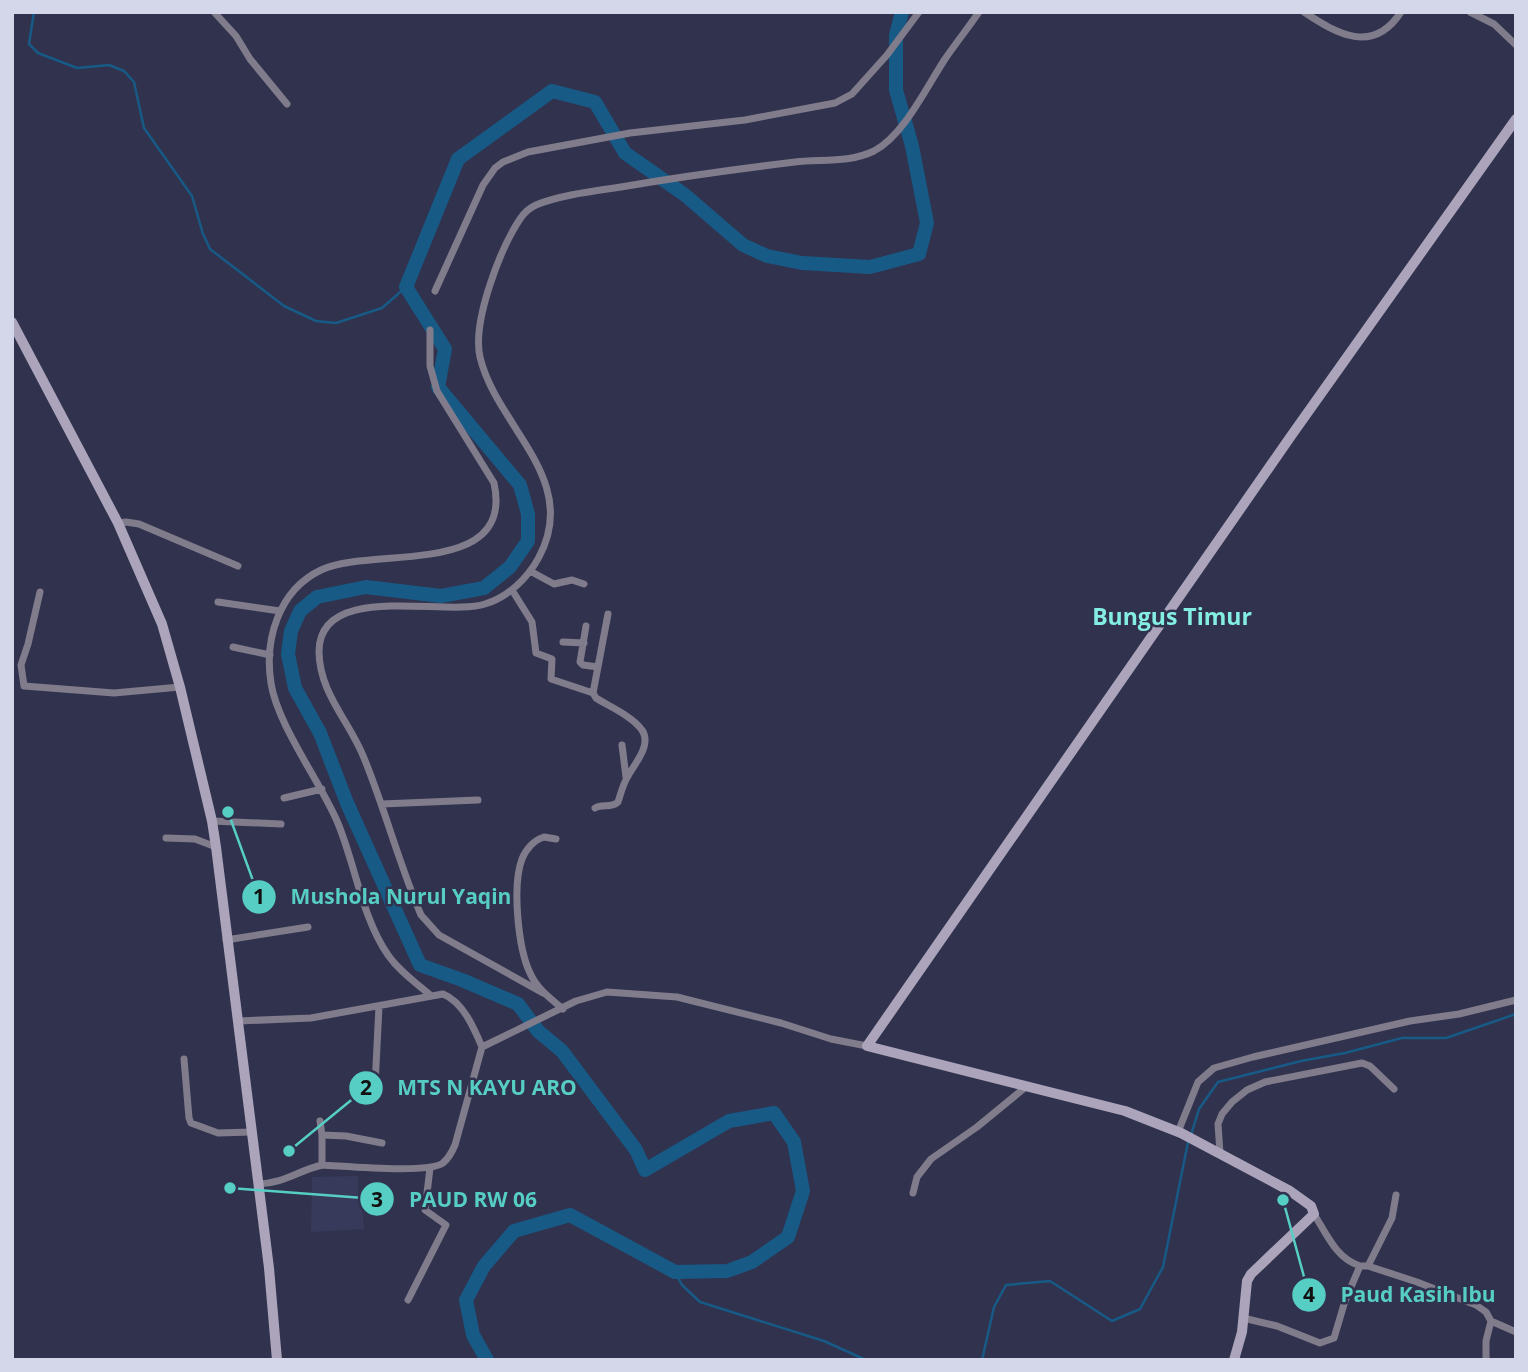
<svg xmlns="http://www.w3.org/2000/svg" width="1528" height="1372" font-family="'Open Sans',sans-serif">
  <rect width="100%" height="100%" fill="#30324e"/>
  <!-- built -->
  <path fill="#383a5c" d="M358,1176v28h4l2,25 -53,3 1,-55z"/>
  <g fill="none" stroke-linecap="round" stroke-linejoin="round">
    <!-- stream -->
    <path stroke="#185a86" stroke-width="2.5" d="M34,12l-5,32 9,9 39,15 32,-3 15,6 10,11 10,46 48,68 11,38 7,15 74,57 32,15 20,2 46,-15 24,-21
      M1191,1135l8,-26 19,-27 83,-21 44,-8 57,-15h44l70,-24
      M675,1272l7,13 18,17 124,39 42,19
      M982,1360l12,-53 12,-22 44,-4 62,40 28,-12 23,-42 25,-125"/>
    <!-- river -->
    <path stroke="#185a86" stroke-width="14" d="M487,1360l-14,-25 -7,-35 18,-34 30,-35 56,-16 105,57 52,-1 25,-9 36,-25 15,-46 -9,-49 -20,-29 -45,8 -84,49 -9,-20 -74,-99 -24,-20 -20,-27 -56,-24 -42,-15 -73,-162 -27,-70 -25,-45 -7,-34 3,-23 9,-20 17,-14 49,-10 75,9 43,-8 26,-21 18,-26v-27l-8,-29 -82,-98 7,-38 -39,-62 52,-128 94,-68 43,11 30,51 60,42 58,50 24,11 35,7 68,4 49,-13 8,-31 -15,-77 -16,-56v-55l6,-23"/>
    <!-- street -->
    <path stroke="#807c8b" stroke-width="7" d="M214,12l22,24 14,23 37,45
      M1304,12c33,22 69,43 97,0
      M1470,12l24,12 22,21
      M435,291l48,-106 12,-17 8,-6 25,-10 102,-19 115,-13 90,-17 17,-9 35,-39 32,-43
      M118,523l8,-1 13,2 99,42
      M530,571l24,13 18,-4 12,4
      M512,590l20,32 4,31 16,6 -1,20 42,14
      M40,592l-12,52 -7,21 3,21 90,7 66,-6
      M218,602l62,9
      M586,626l-6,36 3,3 15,2
      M563,642l21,1
      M233,647l37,8
      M622,745l4,32
      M284,798l38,-9
      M382,804l96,-4
      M595,808c7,-5 16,1 23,-6 3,-9 5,-18 10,-26 7,-13 24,-31 14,-46 -10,-14 -32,-23 -46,-32l-3,-5 15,-79
      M212,821l69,3
      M166,838l29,1 21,8
      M556,839l-12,-2c-10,3 -18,12 -22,22 -10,26 -4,89 8,114 7,16 20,25 33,36
      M226,940l82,-13
      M543,993l-104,-58 -18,-20c-22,-51 -36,-106 -57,-157 -14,-36 -45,-65 -45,-107 1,-70 126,-34 166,-47 23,-7 43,-26 54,-47 42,-78 -43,-131 -59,-200 -8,-35 20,-108 40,-138 4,-6 9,-11 16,-14 24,-10 59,-14 85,-18 58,-10 116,-18 174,-25 27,-3 54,1 79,-11 30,-16 52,-63 71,-92 11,-16 23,-31 34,-47
      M430,995c-15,-13 -31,-24 -42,-40 -26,-37 -33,-92 -51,-134 -18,-41 -60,-97 -66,-138 -7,-44 8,-93 50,-113 49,-24 194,9 173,-87l-57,-92 -7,-25v-36
      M239,1021l72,-3 132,-24c20,8 31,34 39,53l-27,98c-3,7 -6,13 -12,18 -15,11 -98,3 -121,2 -25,6 -37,18 -64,19
      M482,1047l94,-46 31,-9 70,5 104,26 50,16 36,7
      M184,1059l5,59 2,5 27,10 34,-1
      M375,1086l4,-80
      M320,1121l2,14
      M1178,1132l20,-50 16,-14 39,-11 157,-36 49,-7 57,-14
      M1220,1153l-2,-29 4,-10 10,-12 15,-12 18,-8 97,-19 8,3 24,23
      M322,1165v-30l24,1 36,7
      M913,1193l4,-16 14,-18 46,-32 50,-41
      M1314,1214c13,21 22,44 46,52
      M1368,1266l49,16 59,23 10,7 5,9 -5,20v19
      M408,1300l38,-75 -21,-15 5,-42
      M1243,1318l34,8 43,17 14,-5 11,-37 15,-35h8l24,-48 4,-23
      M1491,1321l25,11"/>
    <!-- secondary -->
    <path stroke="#aba4bb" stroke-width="10" d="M12,322l106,201 44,101 18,63 32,134 4,26 53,421 8,92
      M1234,1360l8,-28 5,-51 4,-7 63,-60 -3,-8 -21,-15 -109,-58 -56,-22 -258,-65 424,-610 225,-317"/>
  </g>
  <g text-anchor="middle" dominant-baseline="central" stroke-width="5" stroke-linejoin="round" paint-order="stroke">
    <!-- quarter labels -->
    <g font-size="23" font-weight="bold" fill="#84eee3" stroke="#30324e">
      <text x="1172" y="616">Bungus Timur</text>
    </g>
  </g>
  <!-- callouts -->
  <path fill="none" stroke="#56cec3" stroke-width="2.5" d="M228 812L259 897M289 1151L366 1088M230 1188L377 1199M1283 1200L1309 1295"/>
  <g fill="#56cec3" stroke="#30324e" stroke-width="2.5">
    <circle cx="228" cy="812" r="7"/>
    <circle cx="289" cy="1151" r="7"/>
    <circle cx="230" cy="1188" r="7"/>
    <circle cx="1283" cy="1200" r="7"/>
    <circle cx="259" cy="897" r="18"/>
    <circle cx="366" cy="1088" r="18"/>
    <circle cx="377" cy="1199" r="18"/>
    <circle cx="1309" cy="1295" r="18"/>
  </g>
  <g font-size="21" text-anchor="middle" font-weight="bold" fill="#111">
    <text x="259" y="904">1</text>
    <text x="366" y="1095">2</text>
    <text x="377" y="1207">3</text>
    <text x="1309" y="1302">4</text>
  </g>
  <g font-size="21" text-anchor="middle" font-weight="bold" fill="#56cec3" stroke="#30324e" stroke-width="5" stroke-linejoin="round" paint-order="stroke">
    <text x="401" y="904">Mushola Nurul Yaqin</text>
    <text x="487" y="1095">MTS N KAYU ARO</text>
    <text x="473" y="1207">PAUD RW 06</text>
    <text x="1418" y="1302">Paud Kasih Ibu</text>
  </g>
  <!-- border -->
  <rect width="1528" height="1372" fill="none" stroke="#d4d7e9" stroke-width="28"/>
</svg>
